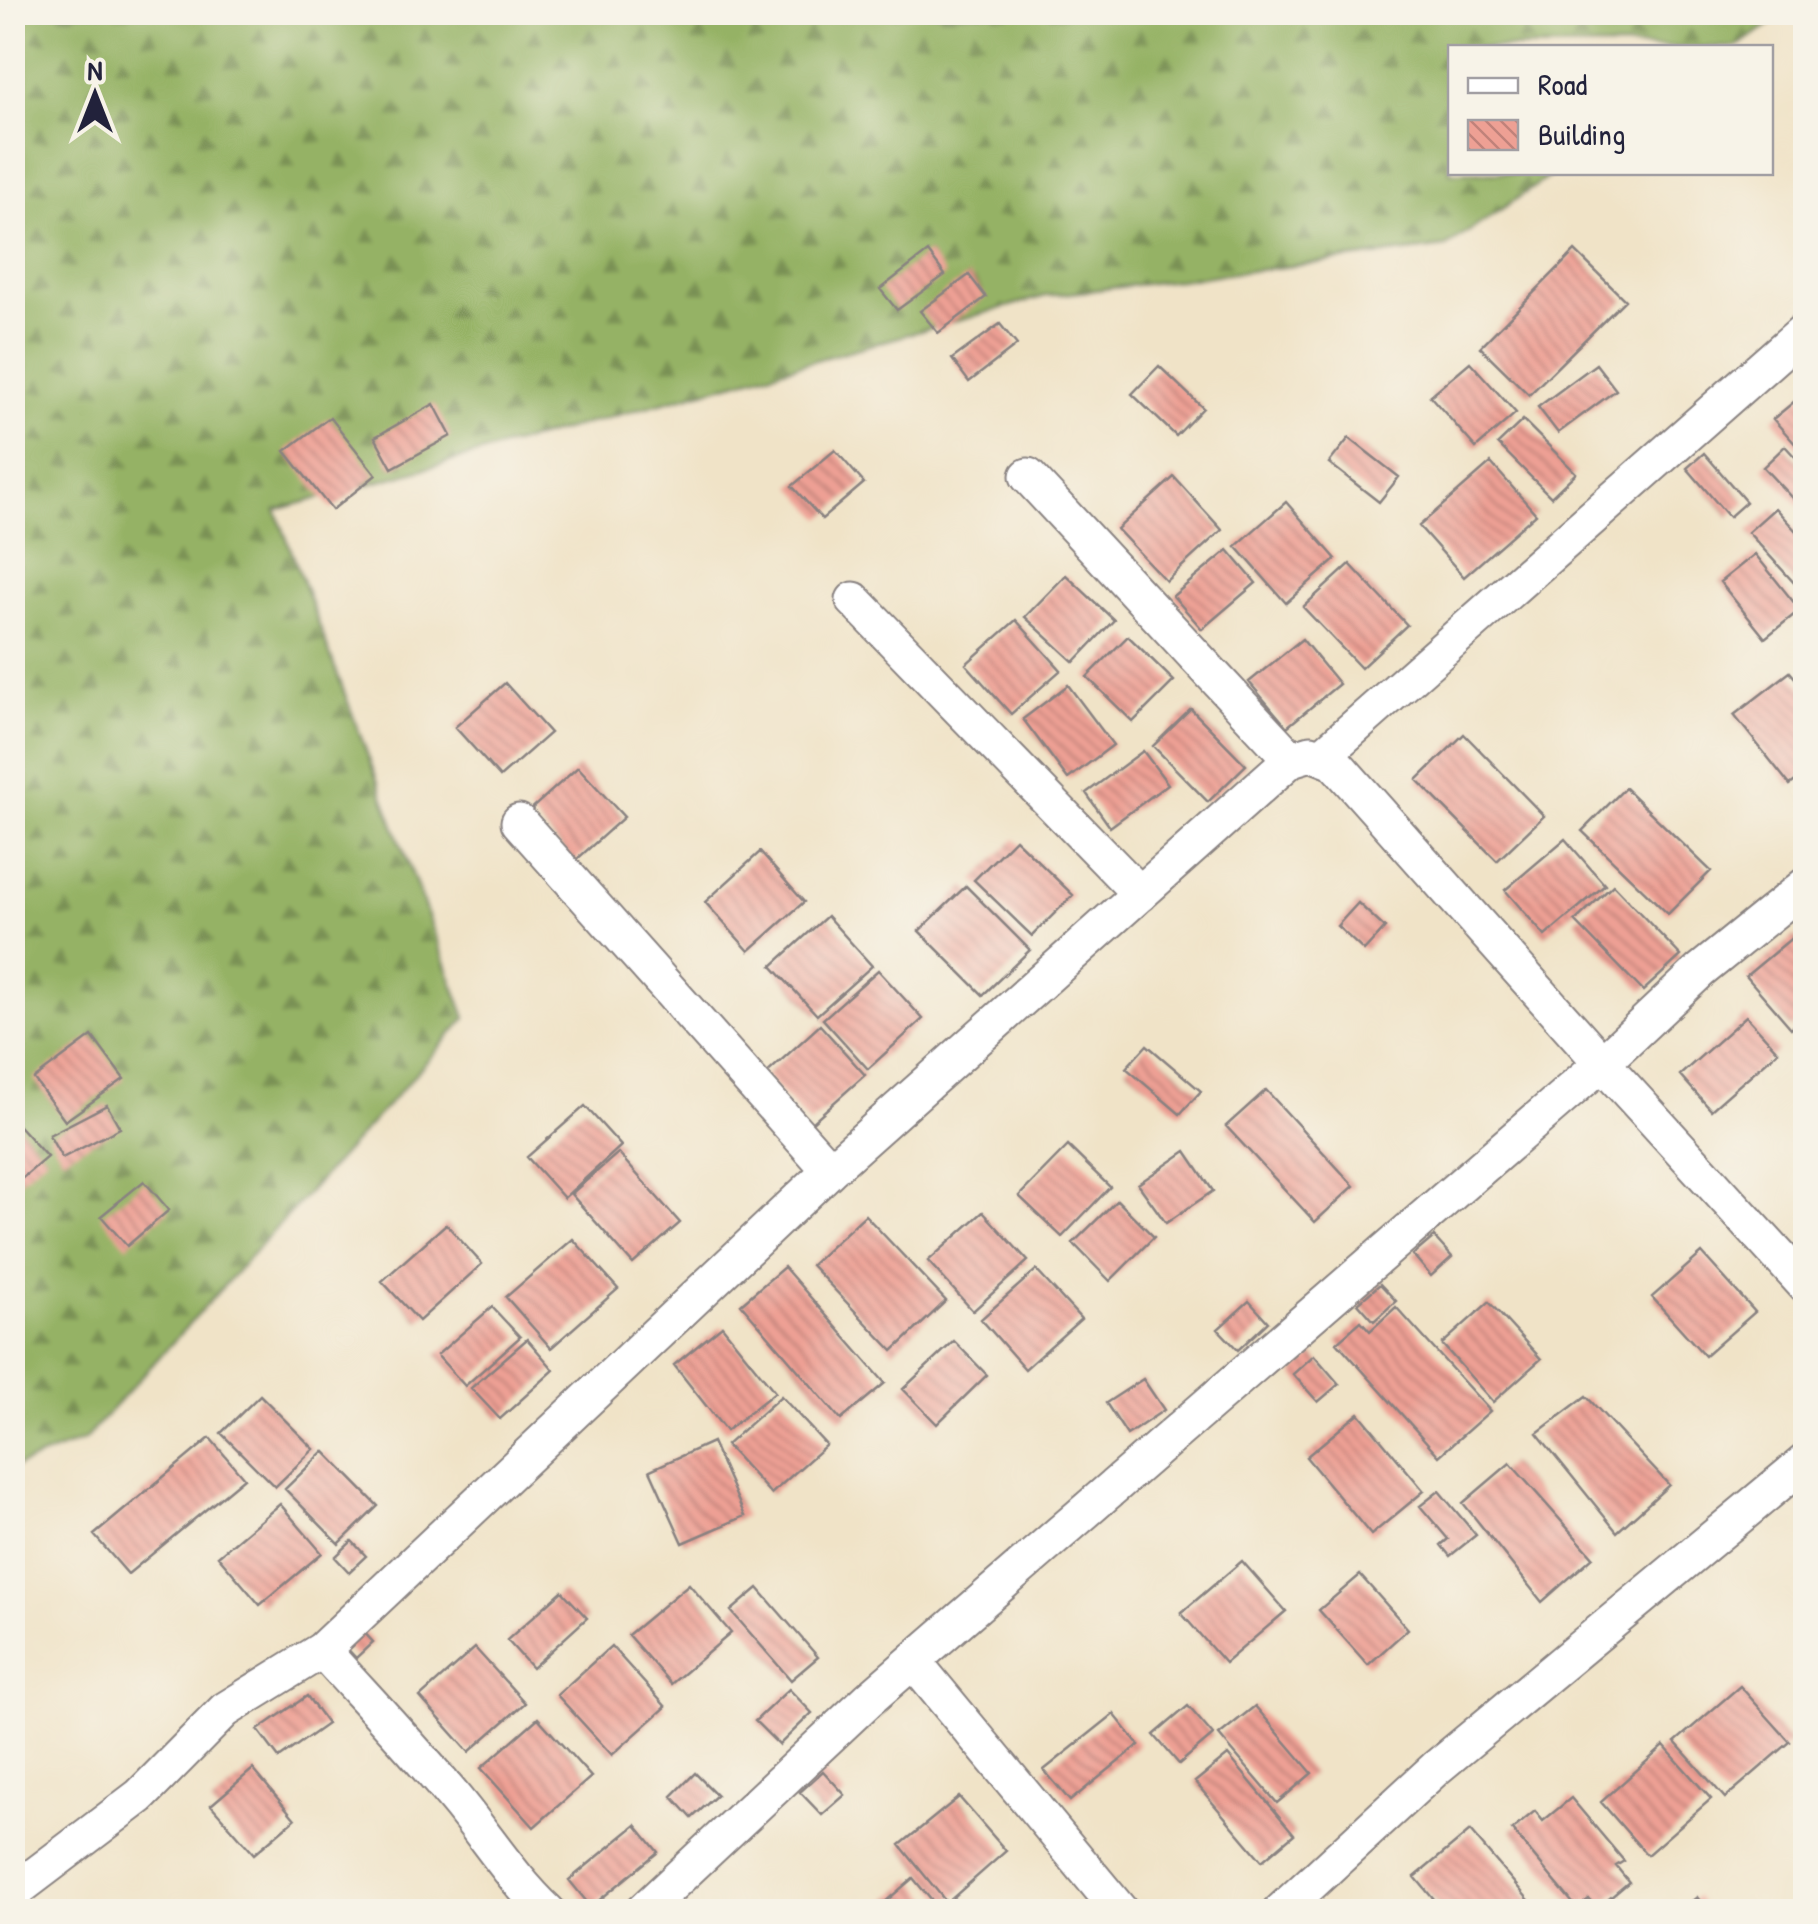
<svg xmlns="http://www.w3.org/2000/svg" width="1818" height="1924" font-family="'Patrick Hand',sans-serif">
  <defs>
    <pattern id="forest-firs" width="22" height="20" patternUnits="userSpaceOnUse" patternTransform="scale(2.5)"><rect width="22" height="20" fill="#95b265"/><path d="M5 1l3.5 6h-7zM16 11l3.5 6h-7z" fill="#799054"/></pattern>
    <pattern id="building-back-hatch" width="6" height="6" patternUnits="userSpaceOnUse" patternTransform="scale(2.5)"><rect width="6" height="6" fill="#eea094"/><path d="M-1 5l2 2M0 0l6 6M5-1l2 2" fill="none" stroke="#c0827a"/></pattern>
  </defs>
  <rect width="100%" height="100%" fill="#f7f3e8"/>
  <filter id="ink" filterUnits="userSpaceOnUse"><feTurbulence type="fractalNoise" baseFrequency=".01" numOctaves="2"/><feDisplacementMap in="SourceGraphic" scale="20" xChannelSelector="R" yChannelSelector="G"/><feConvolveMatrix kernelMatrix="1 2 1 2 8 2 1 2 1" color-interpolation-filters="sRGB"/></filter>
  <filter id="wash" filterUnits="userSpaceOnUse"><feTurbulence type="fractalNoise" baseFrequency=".0048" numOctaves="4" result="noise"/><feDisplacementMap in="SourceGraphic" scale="40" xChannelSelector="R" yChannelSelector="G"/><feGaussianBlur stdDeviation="2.25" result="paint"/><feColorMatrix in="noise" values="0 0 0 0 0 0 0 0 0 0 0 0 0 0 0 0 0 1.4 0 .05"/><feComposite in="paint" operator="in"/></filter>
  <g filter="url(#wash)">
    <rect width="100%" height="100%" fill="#f0e3c7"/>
    <!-- forest -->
    <path fill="url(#forest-firs)" stroke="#5c6a50" stroke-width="2.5" d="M13,13h1774l-51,34 -286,1v124l104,1 -108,74 -400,49 -770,214 190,508 -382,422 -71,28z"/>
    <g id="blocks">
      <!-- building -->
      <path fill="url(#building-back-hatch)" d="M1575,251l50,49 -96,95 -49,-48z
        M928,252l17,23 -48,35 -17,-21z
        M969,275l17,22 -48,36 -18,-22z
        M1000,324l17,21 -48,37 -17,-23z
        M1470,362l46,51 -40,35 -46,-52z
        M1596,364l20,26 -58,43 -20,-26z
        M1159,366l44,42 -27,28 -44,-42z
        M1806,392v64l-33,-37z
        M434,404l17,32 -59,32 -17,-31z
        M330,417l46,58 -44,35 -47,-59z
        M1523,420l53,53 -25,24 -53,-53z
        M1349,438l50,39 -20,25 -50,-39z
        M1785,446l21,23v44l-43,-46z
        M835,450l29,33 -42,36 -30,-33z
        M1704,453l42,49 -17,15 -42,-49z
        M1491,463l45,51 -72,63 -45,-51z
        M1174,477l48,53 -56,51 -49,-52z
        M1286,502l50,57 -50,44 -50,-57z
        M1775,508l31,34v54l-58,-64z
        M1228,550l28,33 -54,46 -29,-33z
        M1755,554l45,56 -35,28 -45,-56z
        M1350,564l57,61 -46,43 -58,-61z
        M1066,575l48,45 -40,42 -49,-45z
        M1016,620l45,50 -50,44 -45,-50z
        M1128,636l46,45 -41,41 -46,-45z
        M1302,639l37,45 -52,43 -38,-45z
        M1790,672l16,19v82l-16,12 -56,-70z
        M505,683l45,50 -50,44 -45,-50z
        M1068,685l45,60 -45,34 -45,-60z
        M1191,709l55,56 -38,37 -55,-56z
        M1464,734l80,82 -47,45 -80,-81z
        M1143,751l25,33 -58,43 -24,-34z
        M578,767l46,50 -50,45 -45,-51z
        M1625,788l86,83 -43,43 -86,-83z
        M1015,839l58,56 -41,41 -58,-56z
        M1565,839l40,46 -60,51 -40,-46z
        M760,852l44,50 -55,49 -44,-49z
        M1613,885l68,71 -38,35 -68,-70z
        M966,886l64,64 -47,45 -64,-64z
        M1358,903l27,25 -21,23 -27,-25z
        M827,916l45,50 -55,49 -45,-49z
        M1794,936l12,13v66l-15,13 -45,-52z
        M878,970l45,49 -55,50 -45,-50z
        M1746,1016l32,35 -67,59 -31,-35z
        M820,1025l45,50 -55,49 -45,-49z
        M92,1036l32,43 -59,42 -31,-42z
        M1147,1045l54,46 -21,23 -54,-46z
        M1266,1090l88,96 -39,36 -89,-96z
        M107,1105l13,23 -58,30 -13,-23z
        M585,1106l36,40 -57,52 -37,-41z
        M12,1118l35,39 -35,30z
        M1068,1146l42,41 -48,50 -43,-41z
        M1186,1151l27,40 -47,32 -28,-39z
        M618,1153l62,70 -47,41 -62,-70z
        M144,1181l25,29 -42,36 -26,-30z
        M1117,1200l37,37 -44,44 -37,-38z
        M983,1212l45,49 -55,50 -45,-50z
        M865,1215l81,86 -53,50 -82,-86z
        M446,1224l36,40 -63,57 -37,-40z
        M1434,1237l18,20 -21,19 -18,-21z
        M573,1239l45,50 -67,59 -45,-51z
        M1702,1253l53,59 -50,44 -53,-59z
        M784,1267l101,116 -44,37 -100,-116z
        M1036,1270l45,49 -56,50 -44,-50z
        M1380,1284l16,17 -22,20 -16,-18z
        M1249,1301l19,21 -30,28 -20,-21z
        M1489,1302l52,57 -48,43 -51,-58z
        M492,1307l28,30 -55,49 -28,-31z
        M1396,1307l94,104 -51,45 -102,-114 24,-21 9,10z
        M722,1326l53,66 -49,39 -52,-66z
        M527,1339l27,31 -54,49 -29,-31z
        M954,1341l33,34 -50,49 -34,-35z
        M1314,1355l25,29 -21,18 -25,-28z
        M1143,1379l21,31 -37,25 -21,-32z
        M260,1395l54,54 -39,38 -54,-54z
        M781,1396l45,49 -55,49 -45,-49z
        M1586,1396l83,89 -52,47 -80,-99z
        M1359,1413l65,78 -53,44 -65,-78z
        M210,1438l34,40 -116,96 -34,-39z
        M712,1442l33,74 -62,27 -33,-73z
        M324,1451l54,55 -39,38 -54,-55z
        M1510,1463l83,94 -51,45 -79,-99z
        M1439,1491l37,44 -26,21 -9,-11 7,-6 -28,-33z
        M280,1504l42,49 -62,52 -42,-49z
        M352,1541l14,15 -17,16 -14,-15z
        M1242,1561l44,50 -61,52 -44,-50z
        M1360,1575l48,54 -40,36 -49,-55z
        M689,1584l42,49 -60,51 -43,-49z
        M758,1588l60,69 -27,23 -60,-69z
        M562,1591l25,27 -55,50 -25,-28z
        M359,1627l14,15 -17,16 -14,-15z
        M611,1646l55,61 -54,48 -55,-60z
        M475,1648l50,55 -56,49 -49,-55z
        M1740,1686l50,56 -65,56 -50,-56z
        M789,1689l23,24 -33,32 -24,-24z
        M307,1696l20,28 -48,34 -21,-28z
        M1188,1706l25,29 -34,29 -25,-29z
        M1255,1706l57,67 -35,30 -58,-68z
        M1114,1714l25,31 -69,56 -26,-31z
        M538,1718l53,59 -57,50 -53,-59z
        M1664,1746l47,53 -64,56 -46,-53z
        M1228,1755l66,79 -32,27 -67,-79z
        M253,1769l42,50 -41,35 -43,-49z
        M823,1771l22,24 -23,20 -22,-23z
        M695,1773l22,22 -25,23 -20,-22z
        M959,1797l47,54 -59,52 -47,-58z
        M1571,1798l53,63 -8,5 13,16 -32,27 -8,-10 -12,9 -65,-78 23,-19 8,10z
        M636,1825l22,27 -67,55 -22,-27z
        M1470,1831l69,81h-95l-29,-35z
        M913,1878l28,34h-59l-4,-4z
        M1697,1897l11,15h-29z"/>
    </g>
  </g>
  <g filter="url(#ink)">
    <use href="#blocks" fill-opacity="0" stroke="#898281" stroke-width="2.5"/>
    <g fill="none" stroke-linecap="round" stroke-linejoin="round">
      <defs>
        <path id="minor" d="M1028,476l263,283
          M854,600l286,294
          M1322,756l484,-427
          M519,822l311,348
          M322,1650l508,-480 461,-411 20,-6 23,9 268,301 204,223
          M913,1661l208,251
          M12,1893l128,-97 85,-86 97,-60c46,51 94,101 138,155 29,36 54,75 88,107
          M642,1912l227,-213 733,-636 98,-92 106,-86
          M1280,1912l156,-144 370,-307"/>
      </defs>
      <!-- minor casing -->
      <use href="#minor" stroke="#898281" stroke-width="39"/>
      <!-- minor -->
      <use href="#minor" stroke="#fff" stroke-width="35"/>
    </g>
  </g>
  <!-- margin -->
  <rect width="1818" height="1924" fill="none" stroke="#f7f3e8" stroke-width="50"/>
  <!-- legend -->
  <rect x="1448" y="45" width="325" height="130" fill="#f7f3e8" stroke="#a29fa3" stroke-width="2.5"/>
  <rect x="1468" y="78" width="50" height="15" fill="#ffffff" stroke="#a29fa3" stroke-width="2.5"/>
  <text x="1538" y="95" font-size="30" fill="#22223b">Road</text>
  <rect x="1468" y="120" width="50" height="30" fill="url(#building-back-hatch)" stroke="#a29fa3" stroke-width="2.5"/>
  <text x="1538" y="145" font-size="30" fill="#22223b">Building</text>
  <!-- north arrow -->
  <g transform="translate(95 95)" stroke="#f7f3e8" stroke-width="8" paint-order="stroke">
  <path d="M0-8L18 38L0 25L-18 38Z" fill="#22223b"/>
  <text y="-15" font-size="28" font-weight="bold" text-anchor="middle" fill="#22223b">N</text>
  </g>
</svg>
